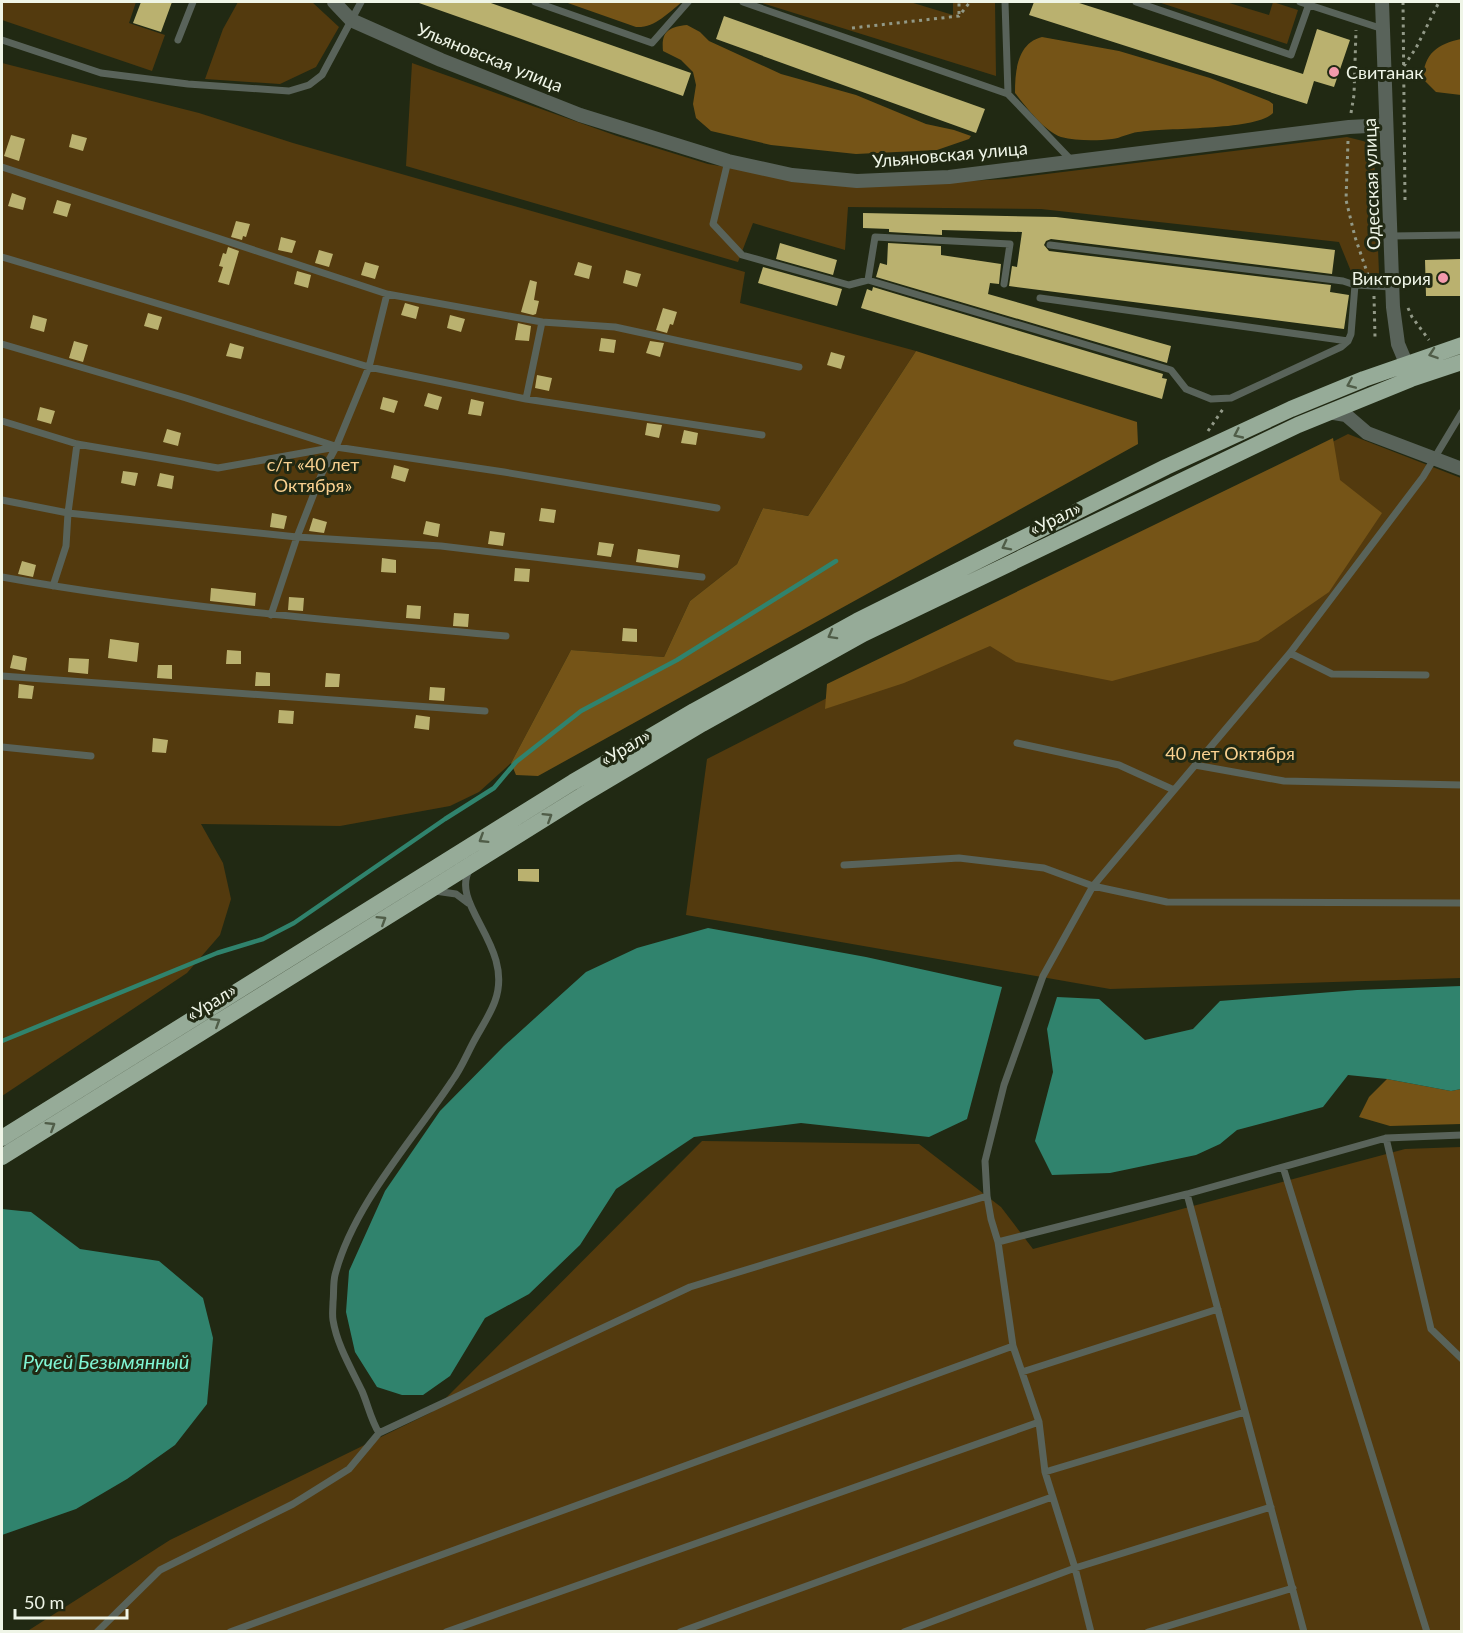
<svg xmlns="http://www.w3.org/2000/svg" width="1463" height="1633" font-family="Lato,sans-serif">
  <rect width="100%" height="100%" fill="#212913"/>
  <!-- green -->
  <path fill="#533a0e" d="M2,2h134l-7,21 36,12 -13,36 -150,-51z
    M238,2h74l27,25 -23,40 -36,17 -75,-5 18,-50z
    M759,2h151l43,13v-13h42l1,74z
    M1158,2h68l43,13 4,-13 25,8 -11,34z
    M2,63l197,50 94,30 452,129 -5,31 176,48 -108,165 -45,-8 -26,56 -47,37 -26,56 -93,-7 -60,113 -32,29 -29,14 -110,20 -139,-2 22,39 8,36 -11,36 -33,38 -185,123z
    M412,63l205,73 91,28 141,23 157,-8 341,-42 20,5 7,10 5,121 -5,7 -19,1 -16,-39 -298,-33 -193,-2 -3,43 -92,-27 -15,39 -332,-96z
    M1348,434l113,44v500l-351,11 -424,-74 21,-156z
    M702,1141l217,3 82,63 32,42 372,-100 56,-2v484l-1435,1 144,-92 262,-128z"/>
  <!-- forest -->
  <path fill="#755417" d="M565,2h117c-14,11 -27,26 -46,25z
    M687,25l13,7 9,9 72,33 75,21 70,29 28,6 17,6 -2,3 -32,11 -81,4 -85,-9 -60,-14 -15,-13 -3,-14 3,-19 -3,-13 -12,-12 -18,-9c-2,-20 6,-24 24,-26z
    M1042,37l77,14 91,27 59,23 4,3v9c-18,18 -106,14 -135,19 -9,1 -17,6 -26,7 -15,2 -36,2 -51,-2 -17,-6 -35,-30 -46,-44 0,-21 2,-50 27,-56z
    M1461,39v56l-25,-3 -13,-13c1,-26 15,-35 38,-40z
    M916,351l221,71 1,22 -600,332 -22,-1 -5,-12 60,-113 93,7 26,-56 47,-37 26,-56 45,8z
    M1333,438l7,42 42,33 -53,79 -71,49 -146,40 -96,-19 -26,-16 -86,37 -79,26 2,-25z
    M1387,1079l64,12 10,-2v35l-71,2 -31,-9 10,-20z"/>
  <!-- water -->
  <path fill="#30836d" d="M708,928l158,29 136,30 -35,132 -38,18 -128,-14 -107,14 -78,52 -36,56 -51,49 -44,24 -35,58 -27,19h-21l-25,-8 -22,-35 -9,-40 3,-41 36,-80 55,-80 64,-65 82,-74 51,-24z
    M1461,986v103l-10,2 -64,-12 -39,-4 -25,32 -86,23 -17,14 -24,11 -86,18 -58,2 -17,-34 18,-69 -6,-43 10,-32 42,2 46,41 48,-11 27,-28 137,-11z
    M2,1209l29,3 49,37 79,12 44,37 10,40 -6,66 -32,41 -48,34 -51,30 -74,26z"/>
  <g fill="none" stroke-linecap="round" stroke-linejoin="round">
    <!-- stream -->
    <path stroke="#30836d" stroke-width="4.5" d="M2,1041l215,-88 46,-14 31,-16 151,-104 49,-31 22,-26 65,-51 96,-51 159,-99"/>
  </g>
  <!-- building -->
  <path fill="#bab16f" d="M141,2h31l-11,30 -28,-9z
    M419,2h69l203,71 -8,23 -264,-93z
    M1034,2h42l227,72 14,-45 33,11 -16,47 -20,-6 -7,23 -278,-89z
    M724,16l261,93 -9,24 -260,-94z
    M72,134l15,4 -4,13 -14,-4z
    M11,135l14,4 -6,22 -15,-5z
    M12,193l14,5 -3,12 -15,-4z
    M57,200l14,4 -4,13 -14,-4z
    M863,213l193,4 279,33 -3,24 -281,-35 -5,2 -2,4 5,6 282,34 -1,7 19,3 -5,34 -335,-43 3,-20 5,1 5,-35 -80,-2v5l-53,-3v-3l-26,-1z
    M236,221l14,3 -4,13 -3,-1 -1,4 -11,-3z
    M281,237l15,4 -4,12 -14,-3z
    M780,243l57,17 -4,15 -57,-16z
    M888,243l53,3v9l60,9 -2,20 -9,-1 -2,11 183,52 -4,17 -291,-86 4,-14 7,2z
    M228,247l11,4 -10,34 -11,-3 5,-15 -4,-1 4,-13 3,1z
    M319,250l14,4 -4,13 -14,-4z
    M1461,259v37h-35l-1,-36z
    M365,262l14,4 -4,13 -14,-4z
    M578,262l14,4 -3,13 -15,-4z
    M763,267l79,22 -5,17 -79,-23z
    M626,270l15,4 -4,13 -14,-4z
    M297,271l14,4 -3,13 -14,-4z
    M530,280l7,2 -3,18 5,1 -3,13 -3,1 -12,-3z
    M873,287l290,87 -1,4 5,1 -5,20 -301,-91 6,-19 5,2z
    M405,303l14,4 -3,12 -15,-4z
    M663,308l14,4 -4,13 -3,-1 -3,9 -11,-3z
    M148,313l14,4 -4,13 -14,-4z
    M33,315l14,4 -3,13 -14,-4z
    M450,315l15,4 -4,13 -14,-4z
    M518,323l13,3 -2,15 -14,-1z
    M601,338l15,2 -2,13 -15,-2z
    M74,341l14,4 -5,17 -14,-4z
    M650,341l14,2 -4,14 -14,-4z
    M230,343l14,4 -3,12 -15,-3z
    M831,352l14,4 -4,13 -14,-4z
    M537,375l15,3 -3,13 -14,-3z
    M428,393l14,4 -4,13 -14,-4z
    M383,397l15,4 -4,12 -14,-4z
    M471,399l13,3 -3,14 -13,-2z
    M40,407l15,4 -4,13 -14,-4z
    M647,423l15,2 -3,13 -14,-3z
    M167,429l14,4 -3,13 -15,-4z
    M684,430l14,3 -2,12 -15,-2z
    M394,465l15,4 -4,13 -14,-4z
    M123,471l15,2 -3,13 -14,-3z
    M160,473l14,3 -2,13 -15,-3z
    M541,508l15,2 -2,13 -15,-2z
    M272,513l15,3 -3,13 -14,-2z
    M313,518l14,4 -3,11 -15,-2z
    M426,521l14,3 -2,13 -15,-3z
    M490,531l15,2 -2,13 -15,-2z
    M599,542l15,2 -3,13 -14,-2z
    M638,549l42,6 -2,13 -42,-6z
    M382,558l14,2v13l-15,-1z
    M22,561l14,4 -3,12 -15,-3z
    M515,568l15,1 -1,13 -15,-1z
    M211,588l45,5 -1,13 -45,-5z
    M289,597l15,1 -1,13 -15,-1z
    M407,605l14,1 -1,13 -14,-1z
    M454,613l15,1 -1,13 -15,-1z
    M623,628l14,1v13l-15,-1z
    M110,639l29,4 -2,19 -29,-4z
    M227,650l14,1v13h-15z
    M13,655l14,3 -2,13 -15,-3z
    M69,658l20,1 -1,15 -20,-2z
    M158,665h14v14l-15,-1z
    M256,672l14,1v13h-15z
    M326,673l14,1 -1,13h-14z
    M19,684l15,2 -2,13 -14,-1z
    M430,687l15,1 -1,13 -15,-1z
    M279,710l15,1 -1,13 -15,-1z
    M416,715l14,2 -1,13 -15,-2z
    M153,738l15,2 -2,13 -14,-1z
    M518,869h21v13l-21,-1z"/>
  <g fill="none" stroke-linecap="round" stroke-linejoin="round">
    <!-- path -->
    <path stroke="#929987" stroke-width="3" stroke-dasharray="3 4.5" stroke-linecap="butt" d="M1403,2l2,198
      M959,14v-12
      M852,28l107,-12 11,-14
      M1404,66l12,-18 23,-46
      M1351,113l3,-18 2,-65
      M1348,141l-2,59 9,37 13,38
      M1374,296l1,41
      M1408,308l4,9 17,23
      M1208,431l15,-22"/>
    <!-- service -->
    <path stroke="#59635a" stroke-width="7" d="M535,2l117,41 36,-41
      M743,2l265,92
      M1005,2l3,92 63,66
      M1136,2l155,53 18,-51
      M1300,2l83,27
      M2,40l99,33 87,11 101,7 20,-6 13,-10 39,-73
      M178,40l15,-38
      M728,161l-15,63 29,31 107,30 19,-5 303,90 15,19 25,10 20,-1 110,-51 7,-6 3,-7 4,-49 -12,-4 -293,-36
      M2,167l385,127 155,28 73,5 184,40
      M1391,236l71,-1
      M2,257l367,110 157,32 236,36
      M868,280l7,-43 135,7 -6,40
      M1355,285l37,2
      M1040,298l308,43
      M2,344l184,54 149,48
      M526,399l16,-77
      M2,421l75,23 141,24 118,-21 168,25 213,36
      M2,500l66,13 229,24 144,9 261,31
      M2,577c166,30 335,44 504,59
      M53,586l13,-40 2,-33 9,-69
      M271,615l26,-78 25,-64 14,-26 33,-80 18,-73
      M1290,653l42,21 94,1
      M2,676l483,35
      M1017,743l102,22 55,25
      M2,747l89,9
      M1195,765l89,16 178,4
      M844,865l115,-7 85,10 49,18 74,16 295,1
      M435,891l21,3 12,9
      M1386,1138l45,191 31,30
      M1283,1167l144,465
      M1187,1194l117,438
      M998,1242l189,-48 199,-56 76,-3
      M1022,1372l196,-63
      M379,1433c-8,-13 -11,-28 -17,-42 -11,-23 -25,-46 -29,-71 -1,-6 0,-13 0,-18 1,-9 0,-19 2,-27 18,-70 78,-135 117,-194 9,-12 15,-27 22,-40 7,-13 16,-26 21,-40 20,-55 -47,-97 -25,-132
      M1045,1472l200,-60
      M97,1632l63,-62 133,-66 56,-35 30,-36 311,-146 297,-91
      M230,1632l783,-286
      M446,1632l593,-210
      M680,1632l372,-135
      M904,1632l171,-64 196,-61
      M1091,1632l-16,-64 -30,-96 -6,-50 -26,-76 -15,-104 -7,-23 -4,-23 -2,-35 19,-76 39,-109 50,-90 197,-233 133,-176 39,-65
      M1148,1632l145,-44"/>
    <!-- minor -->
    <path stroke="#59635a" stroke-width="14" d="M334,2l17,18 90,40 139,55 148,46 64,14 65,6 92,-4 400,-50 37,-2
      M1382,2l11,305 5,37 8,19
      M1328,412l18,3 21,18 95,36"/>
    <!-- trunk -->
    <path stroke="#96ab98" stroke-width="16" d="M2,1138l571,-356 121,-71 163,-90 309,-154 125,-58 73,-30 98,-34
      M2,1157l579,-361 121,-72 161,-90 435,-209 113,-46 51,-17"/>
  </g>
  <!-- one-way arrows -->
  <defs><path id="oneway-chevron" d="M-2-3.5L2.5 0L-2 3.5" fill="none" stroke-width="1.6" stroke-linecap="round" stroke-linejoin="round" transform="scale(1.5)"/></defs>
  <g stroke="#505d48">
    <use href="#oneway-chevron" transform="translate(1433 354) rotate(161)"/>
    <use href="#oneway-chevron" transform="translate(1351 384) rotate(157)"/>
    <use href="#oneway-chevron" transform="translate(1238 434) rotate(155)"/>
    <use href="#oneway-chevron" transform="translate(1006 546) rotate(153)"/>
    <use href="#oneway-chevron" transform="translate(832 635) rotate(151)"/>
    <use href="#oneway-chevron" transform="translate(548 817) rotate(-32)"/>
    <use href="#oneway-chevron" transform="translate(483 839) rotate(148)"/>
    <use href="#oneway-chevron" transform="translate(382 920) rotate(-32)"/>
    <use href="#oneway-chevron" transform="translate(216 1022) rotate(-32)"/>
    <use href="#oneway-chevron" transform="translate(51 1126) rotate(-32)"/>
  </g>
  <!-- markers -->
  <g fill="#f39aac" stroke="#212913" stroke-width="2">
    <circle cx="1334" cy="72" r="6"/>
    <circle cx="1443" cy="278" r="6"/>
  </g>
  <g text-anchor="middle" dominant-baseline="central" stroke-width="6" stroke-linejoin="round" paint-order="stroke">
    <!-- street labels -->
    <g font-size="18" fill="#eff5e7" stroke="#212913">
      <text transform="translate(490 57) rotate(22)">Ульяновская улица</text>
      <text transform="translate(950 154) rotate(-5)">Ульяновская улица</text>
      <text transform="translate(1371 184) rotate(-92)">Одесская улица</text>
      <text transform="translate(1055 518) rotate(-26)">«Урал»</text>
      <text transform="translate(625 747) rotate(-31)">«Урал»</text>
      <text transform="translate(211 1002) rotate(-32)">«Урал»</text>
    </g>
    <!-- poi labels -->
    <g font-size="18" fill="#eff5e7" stroke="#212913" text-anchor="start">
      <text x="1346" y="72">Свитанак</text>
      <text x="1431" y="278" text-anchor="end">Виктория</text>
    </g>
    <!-- park labels -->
    <g font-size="18" fill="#fad190" stroke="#212913">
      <text x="313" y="464">с/т «40 лет<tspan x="313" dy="21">Октября»</tspan></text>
      <text x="1230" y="753">40 лет Октября</text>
    </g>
    <!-- water labels -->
    <g font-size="20" font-style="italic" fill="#80f5d4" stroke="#212913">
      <text x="106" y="1361">Ручей Безымянный</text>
    </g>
  </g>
  <!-- border -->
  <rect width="1463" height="1633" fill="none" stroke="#eff5e7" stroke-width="6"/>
  <!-- scale -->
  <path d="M15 1609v9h112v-9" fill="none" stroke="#eff5e7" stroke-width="3"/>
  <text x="24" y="1609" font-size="18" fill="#eff5e7" stroke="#212913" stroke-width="4.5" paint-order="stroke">50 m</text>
</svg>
